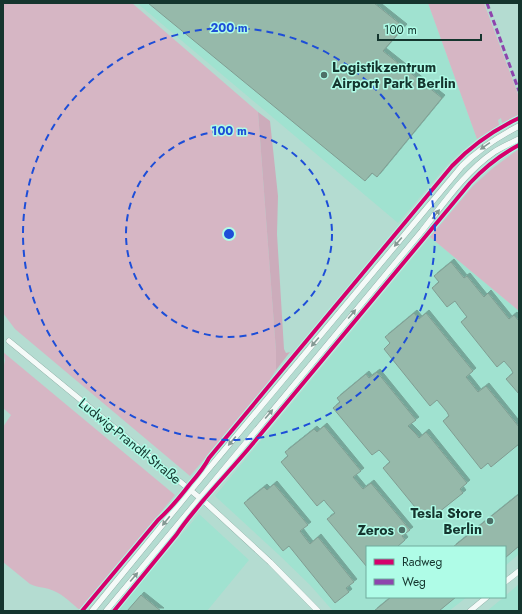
<svg xmlns="http://www.w3.org/2000/svg" width="522" height="614" font-family="Jost,sans-serif">
  <defs>
    <filter id="shadow"><feDropShadow dx="3" dy="-3" stdDeviation="0" flood-color="#0004"/></filter>
  </defs>
  <rect width="100%" height="100%" fill="#b4dcd1"/>
  <!-- built -->
  <path fill="#a0e2d0" d="M137,3h291l49,136 -14,11 -15,14 -50,59z
    M430,237l89,74v243l-14,12v-19h-138v50h100l-18,14h-116l-23,-26 -32,-31 -63,-58z
    M199,514l50,46 -42,51h-90z
    M519,584v27h-32l17,-14h1v-1z"/>
  <!-- green -->
  <path fill="#d6b6c4" d="M3,3h129l126,109 18,239v19l-9,14 -77,92 -175,-147 -12,-16z
    M428,3h56l35,94v18l-17,8 -1,-5 -3,2 1,5 -22,14z
    M519,149v162l-89,-74 43,-51 20,-18z
    M3,352l172,143 -95,115c-8,-6 -16,-15 -26,-19 -8,-4 -16,-3 -24,-7l-27,-22v-135l8,-12 -8,-7v-38l2,-10z"/>
  <!-- forest -->
  <path fill="#ccacbb" d="M258,112l12,9 8,75 -1,38 7,115 2,4 4,-1 -14,18v-19z"/>
  <!-- building -->
  <path fill="#96b9aa" stroke="#809d92" filter="url(#shadow)" d="M148,3h226l30,24 -21,24 59,47 -65,79 -5,-4 -7,8z
    M451,262l13,16 3,-2 17,21 4,-4 21,26 5,-4 5,6v73l-13,-15 7,-6 -2,-4 -7,-8 -7,6 -36,-45 6,-5 -7,-9 -5,-7 -8,6 -15,-19 7,-6 -5,-6z
    M414,313l5,6 7,-6 47,58 -7,6 5,6 7,9 8,-6 33,41v17l-28,23 -3,-4 -7,6 -38,-48 6,-5 -2,-4 -10,-12 -7,6 -46,-57 6,-6 -5,-6z
    M377,372l39,48 -8,6 8,8 3,4 7,-6 41,51 -7,6 3,4 -29,23 -3,-3 -7,5 -41,-50 7,-6 -8,-9 -3,-3 -7,5 -39,-47 7,-6 -3,-4 29,-24 3,4z
    M324,426l37,45 -8,6 10,12 8,-6 39,47 -8,6 3,4 -8,7h-30v20l-40,-48 8,-6 -8,-9 -3,-4 -7,6 -36,-44 7,-6 -3,-4 29,-23 3,3z
    M274,484l34,41 -8,6 6,8 4,5 8,-7 36,45 -8,6 3,4 -14,11 -46,-57 -6,5 -39,-48 20,-16 3,3z
    M519,494v52l-14,12v-11h-52z
    M141,595l20,16h-34z
    M391,597h65l-17,14h-65z"/>
  <g fill="none" stroke-linecap="round" stroke-linejoin="round">
    <defs>
      <path id="street" d="M9,341l197,162 64,59 48,49
        M505,582l14,-11
        M92,611l99,-121 271,-324c17,-17 36,-29 57,-40
        M106,611l316,-380c22,-28 43,-59 72,-79 8,-5 17,-9 25,-13
        M470,611l17,-14"/>
    </defs>
    <!-- street casing -->
    <use href="#street" stroke="#7c9d95" stroke-width="6"/>
    <!-- street -->
    <use href="#street" stroke="#f4faf8" stroke-width="5.5"/>
    <!-- quiet -->
    <path stroke="#8e44ad" stroke-width="3" stroke-dasharray="6 3" stroke-linecap="butt" d="M487,3l32,88"/>
    <defs>
      <path id="cycleway" d="M82,611l76,-91c12,-11 22,-23 32,-36 7,-8 14,-16 19,-26l243,-292c19,-20 42,-36 67,-48
        M114,611l63,-77c7,-11 16,-21 24,-31 16,-19 33,-37 49,-56l220,-264c14,-15 30,-28 49,-38"/>
    </defs>
    <!-- cycleway casing -->
    <use href="#cycleway" stroke="#affce7" stroke-width="6"/>
    <!-- cycleway -->
    <use href="#cycleway" stroke="#d6006c" stroke-width="4"/>
  </g>
  <!-- one-way arrows -->
  <defs><path id="oneway-solid" d="M-6-.8H1V-3.2L6.5 0L1 3.2V.8H-6Z"/></defs>
  <g fill="#849893">
    <use href="#oneway-solid" transform="translate(485 146) rotate(145)"/>
    <use href="#oneway-solid" transform="translate(436 214) rotate(-51)"/>
    <use href="#oneway-solid" transform="translate(398 242) rotate(130)"/>
    <use href="#oneway-solid" transform="translate(352 314) rotate(-50)"/>
    <use href="#oneway-solid" transform="translate(315 342) rotate(130)"/>
    <use href="#oneway-solid" transform="translate(269 414) rotate(-50)"/>
    <use href="#oneway-solid" transform="translate(232 441) rotate(130)"/>
    <use href="#oneway-solid" transform="translate(166 521) rotate(129)"/>
    <use href="#oneway-solid" transform="translate(134 577) rotate(-50)"/>
  </g>
  <!-- distance rings -->
  <g fill="none" stroke="#1d4ed8" stroke-width="2" stroke-dasharray="7 5">
    <circle cx="229" cy="234" r="103"/>
    <circle cx="229" cy="234" r="206"/>
  </g>
  <!-- markers -->
  <g fill="#4d6f67" stroke="#affce7" stroke-width="1.5">
    <circle cx="324" cy="75" r="4"/>
    <circle cx="490" cy="521" r="4"/>
    <circle cx="402" cy="530" r="4"/>
  </g>
  <g text-anchor="middle" dominant-baseline="central" stroke-width="3" stroke-linejoin="round" paint-order="stroke">
    <!-- poi labels -->
    <g font-size="14" font-weight="bold" fill="#15352e" stroke="#affce7" text-anchor="end">
      <text x="332" y="67" text-anchor="start">Logistikzentrum<tspan x="332" dy="16">Airport Park Berlin</tspan></text>
      <text x="482" y="513">Tesla Store<tspan x="482" dy="16">Berlin</tspan></text>
      <text x="394" y="530">Zeros</text>
    </g>
    <!-- street labels -->
    <g font-size="14" fill="#15352e" stroke="#affce7">
      <text transform="translate(130 441) rotate(39)">Ludwig-Prandtl-Straße</text>
    </g>
  </g>
  <circle cx="229" cy="234" r="6" fill="#1d4ed8" stroke="#affce7" stroke-width="2"/>
  <g font-size="12" text-anchor="middle" font-weight="bold" fill="#1d4ed8" stroke="#affce7" stroke-width="3" stroke-linejoin="round" paint-order="stroke">
    <text x="229" y="32">200 m</text>
    <text x="229" y="135">100 m</text>
  </g>
  <!-- border -->
  <rect width="522" height="614" fill="none" stroke="#15352e" stroke-width="8"/>
  <!-- legend -->
  <rect x="366" y="546" width="140" height="52" fill="#affce7" stroke="#71ac9d"/>
  <rect x="374" y="559" width="20" height="6" fill="#d6006c" stroke="#71ac9d"/>
  <text x="402" y="566" font-size="12" fill="#15352e">Radweg</text>
  <rect x="374" y="579" width="20" height="6" fill="#8e44ad" stroke="#71ac9d"/>
  <text x="402" y="586" font-size="12" fill="#15352e">Weg</text>
  <!-- scale -->
  <path d="M378 34v6h103v-6" fill="none" stroke="#15352e" stroke-width="2"/>
  <text x="384" y="34" font-size="12" fill="#15352e" stroke="#affce7" stroke-width="3" paint-order="stroke">100 m</text>
</svg>
